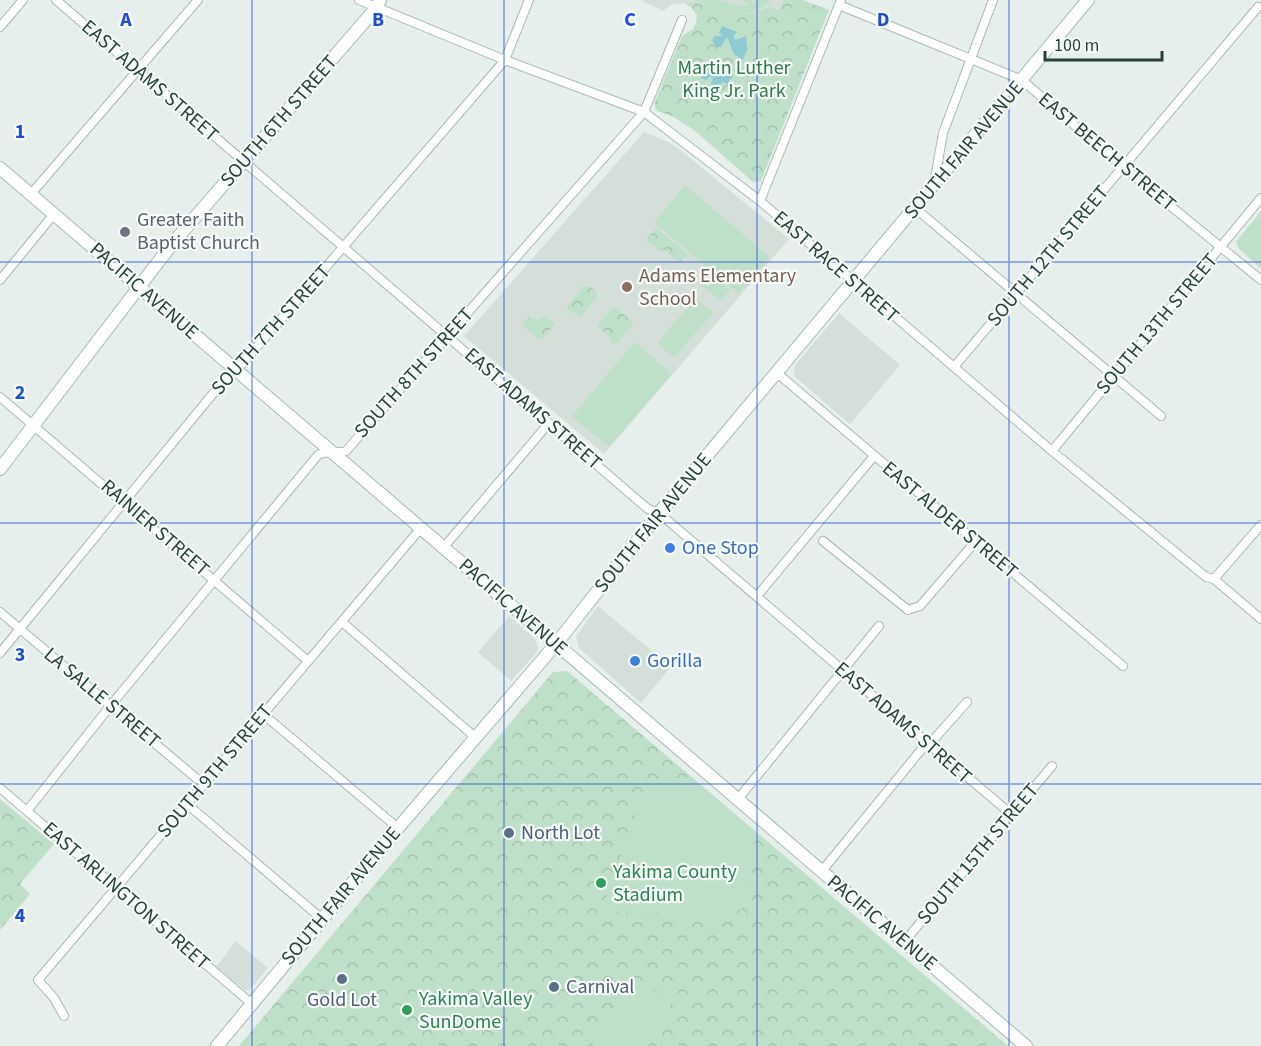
<svg xmlns="http://www.w3.org/2000/svg" width="1261" height="1046" font-family="'Source Sans 3',sans-serif">
  <defs>
    <pattern id="park-crowns" width="20" height="18" patternUnits="userSpaceOnUse" patternTransform="scale(1.5)"><rect width="20" height="18" fill="#bfe0c8"/><path d="M2 6a3 3 0 1 1 6 0M12 15a3 3 0 1 1 6 0" fill="none" stroke="#a4c1ad"/></pattern>
  </defs>
  <rect width="100%" height="100%" fill="#e6efeb"/>
  <!-- built -->
  <path fill="#d4dfda" d="M640,0h144l-5,10 -10,-3 -20,7 -27,-2 -25,-10 -25,2 -9,7z
    M644,132l26,11 9,6 110,90 -185,215 -140,-118z
    M839,313l61,52 -50,59 -56,-48 1,-11z
    M598,606l73,61 -30,36 -62,-55 -3,-11z
    M509,616l26,23 3,8 -1,5 -26,29 -33,-29z
    M236,941l32,27 -19,22h-4l-29,-23z"/>
  <!-- park -->
  <path fill="url(#park-crowns)" d="M784,0h19l26,10 -68,171 -8,1 -59,-52 -22,-14 -15,-5 -3,-7 28,-68 11,-7 3,-6 1,-8 -5,-7 -7,-5 12,-1 25,10 27,2 20,-7 10,3z
    M656,228l32,26 -8,9 -16,-13 -3,2 -15,-12z
    M584,286c8,0 13,3 13,12l-17,19 -14,-9z
    M614,306l20,17 -16,19 -6,2 -1,-6 -14,-12z
    M545,316l10,8 -12,15h-4l-17,-14 7,-8 8,3z
    M567,671l441,375h-769l314,-374z
    M0,799l54,45 -34,40 10,10 -30,36z"/>
  <!-- pitch -->
  <path fill="#bfe0c8" d="M693,0h25l23,6 8,-2 -9,-4h12v3l6,-3h14c-28,24 -50,12 -79,0z
    M685,185l85,72 -32,37 -84,-72z
    M1261,211v57l-22,-19 -3,-7z
    M708,272l22,18 -10,11 -21,-18z
    M696,298l17,15 -39,45 -17,-15z
    M635,342l37,32 -63,73 -37,-31z
    M687,777l5,2 62,53 -1,30 -11,47 -29,9 -45,-5 -51,-2 -12,-18 19,-43 15,-46 20,-23z
    M637,979l35,24 -31,43h-50z"/>
  <!-- water -->
  <path fill="#8ec9d4" d="M722,26l15,6 -4,5 3,3 10,-4 1,14 -4,10 -9,-6 -7,-17 -6,10h-5l-4,-7 3,-4h8l-4,-3z
    M707,62l14,6 3,-4h5l4,5 -1,10 -2,-1 -2,6 -6,-2 -3,6 -8,-3 2,-8h-4l-2,3 -6,-2z"/>
  <g fill="none" stroke-linecap="round" stroke-linejoin="round">
    <defs>
      <path id="street" d="M56,0l592,509 11,4 353,302
        M359,0l146,60 139,52 116,89 292,250 154,126 8,2 47,40
        M839,5l183,75 101,87 138,113
        M0,27l23,-27
        M934,184l9,-51 50,-133
        M31,194l167,-194
        M760,201l81,-201
        M915,208l246,208
        M0,280l54,-66
        M954,367l304,-360
        M777,373l346,293
        M0,397l308,264
        M1052,451l209,-253
        M823,541l85,69 12,-4 56,-65
        M444,547l105,-124
        M1214,579l47,-54
        M757,596l117,-140
        M0,612l203,172
        M342,622l133,115
        M0,653l234,-285 8,-4 263,-304 24,-60
        M263,714l135,114
        M0,788l252,216
        M738,799l141,-173
        M187,804l135,115
        M27,811l84,-106 207,-250c9,-5 18,-1 28,-4l298,-339 38,-92
        M821,872l105,-128 9,-6 32,-36
        M904,942l148,-176
        M64,1016l-10,-18 -16,-18 383,-452"/>
      <path id="secondary" d="M0,168l1026,878
        M0,469l172,-225 205,-237 3,-7
        M217,1046l181,-218 158,-184 103,-131 429,-513"/>
    </defs>
    <!-- street casing -->
    <use href="#street" stroke="#a8b8b2" stroke-width="10"/>
    <!-- secondary casing -->
    <use href="#secondary" stroke="#a4bbb3" stroke-width="14"/>
    <!-- street -->
    <use href="#street" stroke="#fff" stroke-width="8"/>
    <!-- secondary -->
    <use href="#secondary" stroke="#fff" stroke-width="12"/>
  </g>
  <!-- grid -->
  <path fill="none" stroke="#1d4ed8" stroke-width="1.5" stroke-opacity="0.55" d="M252,0v1046M504,0v1046M757,0v1046M1009,0v1046M0,262h1261M0,523h1261M0,784h1261"/>
  <!-- markers -->
  <circle fill="#6b7280" stroke="#f7fbf9" stroke-width="2" cx="125" cy="232" r="6"/>
  <circle fill="#8d6e63" stroke="#f7fbf9" stroke-width="2" cx="627" cy="287" r="6"/>
  <g fill="#3f7fe0" stroke="#f7fbf9" stroke-width="2">
    <circle cx="670" cy="548" r="6"/>
    <circle cx="635" cy="661" r="6"/>
  </g>
  <g fill="#5c6f8a" stroke="#f7fbf9" stroke-width="2">
    <circle cx="509" cy="833" r="6"/>
    <circle cx="342" cy="979" r="6"/>
    <circle cx="554" cy="987" r="6"/>
  </g>
  <g fill="#2e9e5b" stroke="#f7fbf9" stroke-width="2">
    <circle cx="601" cy="883" r="6"/>
    <circle cx="407" cy="1010" r="6"/>
  </g>
  <g text-anchor="middle" dominant-baseline="central" stroke-width="4.5" stroke-linejoin="round" paint-order="stroke">
    <!-- park labels -->
    <g font-size="20" fill="#2d7a4b" stroke="#f7fbf9">
      <text x="734" y="68">Martin Luther<tspan x="734" dy="23">King Jr. Park</tspan></text>
    </g>
    <!-- street labels -->
    <g font-size="20" fill="#24423a" stroke="#f7fbf9">
      <text transform="translate(150 81) rotate(41)">EAST ADAMS STREET</text>
      <text transform="translate(279 121) rotate(-49)">SOUTH 6TH STREET</text>
      <text transform="translate(964 150) rotate(-50)">SOUTH FAIR AVENUE</text>
      <text transform="translate(1107 152) rotate(40)">EAST BEECH STREET</text>
      <text transform="translate(1048 256) rotate(-50)">SOUTH 12TH STREET</text>
      <text transform="translate(836 267) rotate(41)">EAST RACE STREET</text>
      <text transform="translate(144 291) rotate(41)">PACIFIC AVENUE</text>
      <text transform="translate(1157 324) rotate(-50)">SOUTH 13TH STREET</text>
      <text transform="translate(271 330) rotate(-48)">SOUTH 7TH STREET</text>
      <text transform="translate(414 373) rotate(-48)">SOUTH 8TH STREET</text>
      <text transform="translate(533 409) rotate(41)">EAST ADAMS STREET</text>
      <text transform="translate(950 520) rotate(40)">EAST ALDER STREET</text>
      <text transform="translate(653 523) rotate(-51)">SOUTH FAIR AVENUE</text>
      <text transform="translate(155 528) rotate(41)">RAINIER STREET</text>
      <text transform="translate(513 607) rotate(41)">PACIFIC AVENUE</text>
      <text transform="translate(102 698) rotate(40)">LA SALLE STREET</text>
      <text transform="translate(903 723) rotate(41)">EAST ADAMS STREET</text>
      <text transform="translate(215 771) rotate(-50)">SOUTH 9TH STREET</text>
      <text transform="translate(978 854) rotate(-50)">SOUTH 15TH STREET</text>
      <text transform="translate(126 896) rotate(41)">EAST ARLINGTON STREET</text>
      <text transform="translate(341 896) rotate(-50)">SOUTH FAIR AVENUE</text>
      <text transform="translate(882 923) rotate(40)">PACIFIC AVENUE</text>
    </g>
    <!-- worship labels -->
    <g font-size="20" fill="#5b616d" stroke="#f7fbf9" text-anchor="start">
      <text x="137" y="220">Greater Faith<tspan x="137" dy="23">Baptist Church</tspan></text>
    </g>
    <!-- education labels -->
    <g font-size="20" fill="#785e54" stroke="#f7fbf9" text-anchor="start">
      <text x="639" y="276">Adams Elementary<tspan x="639" dy="23">School</tspan></text>
    </g>
    <!-- shop labels -->
    <g font-size="20" fill="#366cbe" stroke="#f7fbf9" text-anchor="start">
      <text x="682" y="548">One Stop</text>
      <text x="647" y="661">Gorilla</text>
    </g>
    <!-- service labels -->
    <g font-size="20" fill="#4e5e75" stroke="#f7fbf9" text-anchor="start">
      <text x="521" y="833">North Lot</text>
      <text x="566" y="987">Carnival</text>
      <text x="342" y="1000" text-anchor="middle">Gold Lot</text>
    </g>
    <!-- leisure labels -->
    <g font-size="20" fill="#27864d" stroke="#f7fbf9" text-anchor="start">
      <text x="613" y="872">Yakima County<tspan x="613" dy="23">Stadium</tspan></text>
      <text x="419" y="999">Yakima Valley<tspan x="419" dy="23">SunDome</tspan></text>
    </g>
  </g>
  <g font-size="20" text-anchor="middle" font-weight="bold" fill="#1d4ed8" stroke="#f7fbf9" stroke-width="4.5" stroke-linejoin="round" paint-order="stroke">
    <text x="126" y="26">A</text>
    <text x="378" y="26">B</text>
    <text x="630" y="26">C</text>
    <text x="883" y="26">D</text>
    <text x="20" y="138">1</text>
    <text x="20" y="399">2</text>
    <text x="20" y="661">3</text>
    <text x="20" y="922">4</text>
  </g>
  <!-- scale -->
  <path d="M1045 51v9h117v-9" fill="none" stroke="#24423a" stroke-width="3"/>
  <text x="1054" y="51" font-size="18" fill="#24423a" stroke="#f7fbf9" stroke-width="4.5" paint-order="stroke">100 m</text>
</svg>
